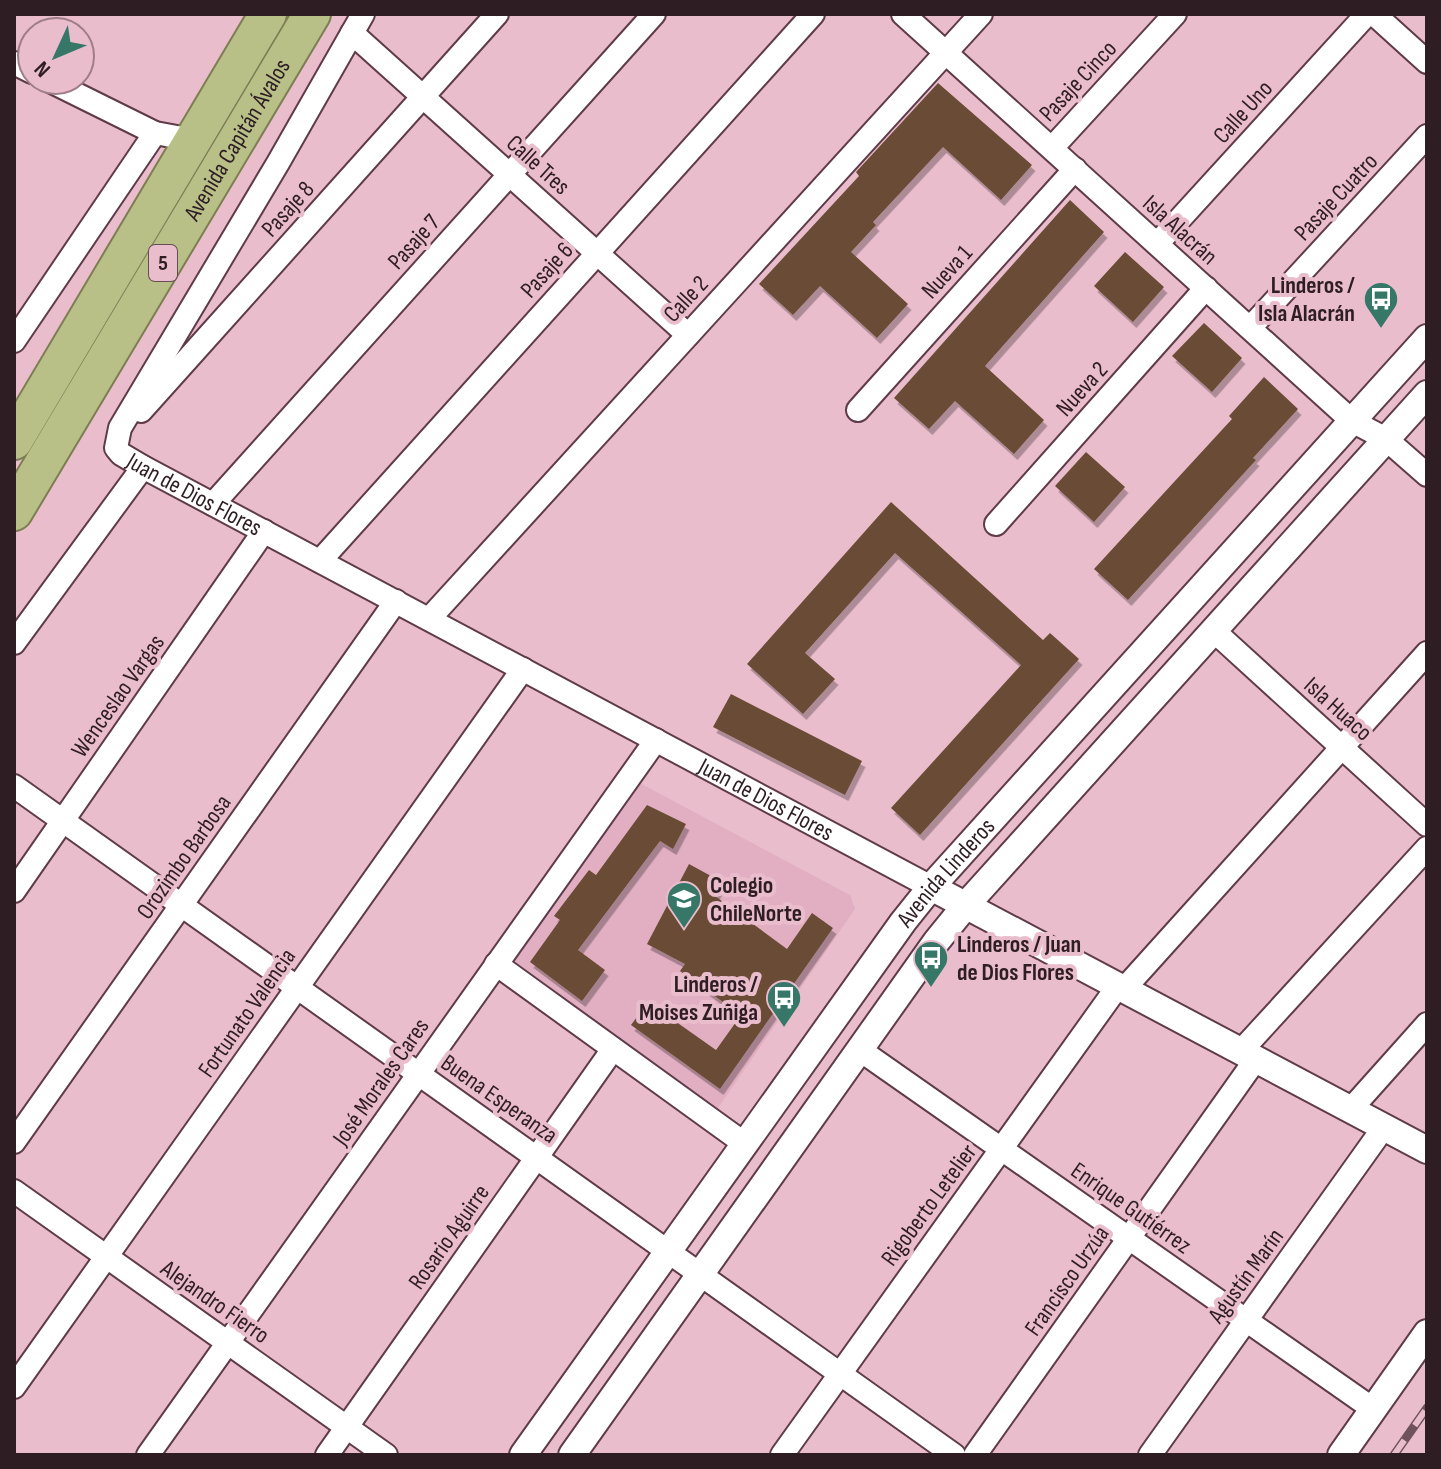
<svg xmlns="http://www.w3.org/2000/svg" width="1441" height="1469" font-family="'Sofia Sans Condensed',sans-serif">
  <defs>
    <filter id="shadow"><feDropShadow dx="3.5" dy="6" stdDeviation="0" flood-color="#0004"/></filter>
  </defs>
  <rect width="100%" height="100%" fill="#eabdcd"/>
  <!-- built -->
  <path fill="#e1afc1" d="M634,780l216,115 5,14 -139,202 -204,-145 -1,-16z"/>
  <!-- building -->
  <path fill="#6a4b35" filter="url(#shadow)" d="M938,83l94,82 -31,35 -58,-53 -70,75 3,3 -25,27 57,52 -31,34 -57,-52 -27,29 -34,-31 100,-108 -3,-4z
    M1070,200l34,32 -119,134 59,54 -30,34 -59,-53 -26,28 -35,-31z
    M1125,252l39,35 -31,35 -39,-36z
    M1204,323l38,35 -30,34 -40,-36z
    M1264,377l34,32 -45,49 3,2 -128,140 -34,-31 138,-150 -3,-3z
    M1086,452l39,35 -31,35 -39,-36z
    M891,502l152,138 7,-7 29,26 -159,176 -29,-27 130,-143 -126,-112 -90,100 30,26 -32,35 -56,-50z
    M731,694l131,67 -17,34 -132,-68z
    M647,805l39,19 -13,25 -13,-8 -82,109 27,20 -23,31 -52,-39 30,-42 -6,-4 35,-46 7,5z
    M689,864l33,18 -7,14 72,53 25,-36 21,15 -113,161 -89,-64 17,-23 68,48 25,-35 -61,-44 5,-7 -38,-20z"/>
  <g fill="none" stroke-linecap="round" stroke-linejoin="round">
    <defs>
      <g id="minor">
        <path id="s1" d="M363,14l-85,149 -158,265 -4,20 5,6 22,13 788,420"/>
        <path d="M903,14l449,407 34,18 41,36"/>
        <path d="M1374,14l53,48"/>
        <path d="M352,33l336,302"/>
        <path d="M14,63l18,9"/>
        <path d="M48,80l107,53 38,7"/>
        <path d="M1052,148l123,-134"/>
        <path d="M1157,244l210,-230"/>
        <path d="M1250,328l177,-192"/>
        <path d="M14,341l141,-208"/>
        <path d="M858,410l217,-241"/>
        <path d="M141,411l356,-397"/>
        <path d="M213,504l441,-490"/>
        <path d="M996,524l210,-236"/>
        <path d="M320,561l493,-547"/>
        <path d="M429,619l552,-605"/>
        <path d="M1214,631l213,194"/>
        <path d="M14,643l129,-176"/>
        <path d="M14,786l940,669"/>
        <path d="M14,891l250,-360"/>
        <path d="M496,964l249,180"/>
        <path d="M1124,989l303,-336"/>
        <path d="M860,1050l513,359"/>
        <path d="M1241,1051l186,-203"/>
        <path d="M1351,1109l76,-85"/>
        <path d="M14,1142l382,-541"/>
        <path d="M14,1191l372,264"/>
        <path d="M14,1387l509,-718"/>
        <path d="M148,1455l508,-715"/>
        <path d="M327,1455l286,-406"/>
        <path d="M782,1455l336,-469"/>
        <path d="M975,1455l281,-396"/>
        <path d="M1150,1455l234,-328"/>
      </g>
      <g id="tertiary">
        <path d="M931,887l496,263"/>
        <path id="s2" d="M523,1455l380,-533 28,-35 496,-549"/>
        <path d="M572,1455l364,-513 30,-37 461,-511"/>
        <path d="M1341,1455l86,-122"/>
      </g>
      <g id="trunk">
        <path d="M14,441l254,-427"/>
        <path id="s3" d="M14,512l298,-498"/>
      </g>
    </defs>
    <!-- minor casing -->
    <use href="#minor" stroke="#5f3b49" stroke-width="26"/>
    <!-- tertiary casing -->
    <use href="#tertiary" stroke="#5f3b49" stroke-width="30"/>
    <!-- trunk casing -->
    <use href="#trunk" stroke="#7d7d52" stroke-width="40"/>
    <!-- minor -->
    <use href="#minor" stroke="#fff" stroke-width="22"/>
    <!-- tertiary -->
    <use href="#tertiary" stroke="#fff" stroke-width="26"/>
    <!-- trunk -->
    <use href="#trunk" stroke="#b8c088" stroke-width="36"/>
    <defs>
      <path id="rail" d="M1394,1455l33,-47"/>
    </defs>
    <!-- rail casing -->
    <use href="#rail" stroke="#6e535d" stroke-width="9"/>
    <!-- rail -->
    <use href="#rail" stroke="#eabdcd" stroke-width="6" stroke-dasharray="18" stroke-linecap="butt"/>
  </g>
  <!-- icons -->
  <defs>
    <symbol id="bus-pin" viewBox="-11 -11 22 30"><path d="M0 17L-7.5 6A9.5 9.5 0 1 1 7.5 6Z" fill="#367768" stroke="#eabdcd"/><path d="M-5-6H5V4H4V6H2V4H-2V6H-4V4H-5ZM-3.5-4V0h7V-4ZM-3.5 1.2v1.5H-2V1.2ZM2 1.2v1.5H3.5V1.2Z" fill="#fff"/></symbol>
    <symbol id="school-pin" viewBox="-11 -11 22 30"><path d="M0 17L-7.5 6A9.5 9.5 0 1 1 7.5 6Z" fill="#367768" stroke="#eabdcd"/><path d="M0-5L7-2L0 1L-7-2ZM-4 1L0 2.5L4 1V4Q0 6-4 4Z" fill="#fff"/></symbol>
  </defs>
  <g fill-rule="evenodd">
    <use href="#bus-pin" x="1361" y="279" width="40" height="54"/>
    <use href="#school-pin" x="664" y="879" width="40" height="54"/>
    <use href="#bus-pin" x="911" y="938" width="40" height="54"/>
    <use href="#bus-pin" x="764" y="978" width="40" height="54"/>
  </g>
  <g text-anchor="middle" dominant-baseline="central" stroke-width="8" stroke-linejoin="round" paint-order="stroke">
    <!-- shield labels -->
    <rect fill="#eabdcd" stroke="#664d56" stroke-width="2" x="149" y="245" width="28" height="36" rx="6"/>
    <g font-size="22" font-weight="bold" fill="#2e1d23">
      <text x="163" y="263">5</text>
    </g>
    <!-- street labels -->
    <g font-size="24" fill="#2e1d23" stroke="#eabdcd">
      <text transform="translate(1078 81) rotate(-47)">Pasaje Cinco</text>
      <text transform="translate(1243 112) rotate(-48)">Calle Uno</text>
      <text stroke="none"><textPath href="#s3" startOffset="434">Avenida Capitán Ávalos</textPath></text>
      <text transform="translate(538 165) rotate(42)">Calle Tres</text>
      <text transform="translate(1336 197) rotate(-47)">Pasaje Cuatro</text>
      <text transform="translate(288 209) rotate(-48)">Pasaje 8</text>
      <text transform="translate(1180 230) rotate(42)">Isla Alacrán</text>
      <text transform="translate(414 242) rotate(-48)">Pasaje 7</text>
      <text transform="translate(547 270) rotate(-48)">Pasaje 6</text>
      <text transform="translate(947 272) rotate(-48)">Nueva 1</text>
      <text transform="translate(686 299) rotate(-47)">Calle 2</text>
      <text transform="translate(1082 389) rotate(-48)">Nueva 2</text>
      <text stroke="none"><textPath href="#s1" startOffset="592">Juan de Dios Flores</textPath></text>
      <text transform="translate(118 696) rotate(-55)">Wenceslao Vargas</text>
      <text transform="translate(1338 709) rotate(42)">Isla Huaco</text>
      <text stroke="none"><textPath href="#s1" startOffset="1240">Juan de Dios Flores</textPath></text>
      <text transform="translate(184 857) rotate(-55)">Orozimbo Barbosa</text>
      <text stroke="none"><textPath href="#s2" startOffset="720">Avenida Linderos</textPath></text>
      <text transform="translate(247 1013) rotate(-55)">Fortunato Valencia</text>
      <text transform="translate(381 1082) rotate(-55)">José Morales Cares</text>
      <text transform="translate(499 1099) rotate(35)">Buena Esperanza</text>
      <text transform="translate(929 1205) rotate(-54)">Rigoberto Letelier</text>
      <text transform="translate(1131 1208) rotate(35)">Enrique Gutiérrez</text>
      <text transform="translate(449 1237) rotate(-55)">Rosario Aguirre</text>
      <text transform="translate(1246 1276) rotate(-54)">Agustín Marín</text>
      <text transform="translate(1067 1281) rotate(-55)">Francisco Urzúa</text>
      <text transform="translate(215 1302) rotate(35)">Alejandro Fierro</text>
    </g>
    <!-- poi labels -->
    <g font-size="24" font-weight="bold" fill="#2e1d23" stroke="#eabdcd" text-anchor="end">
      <text x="1355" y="285">Linderos /<tspan x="1355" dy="28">Isla Alacrán</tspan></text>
      <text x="710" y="885" text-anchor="start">Colegio<tspan x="710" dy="28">ChileNorte</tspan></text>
      <text x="957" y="944" text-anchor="start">Linderos / Juan<tspan x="957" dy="28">de Dios Flores</tspan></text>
      <text x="758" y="984">Linderos /<tspan x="758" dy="28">Moises Zuñiga</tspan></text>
    </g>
  </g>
  <!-- border -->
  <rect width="1441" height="1469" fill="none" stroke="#2e1d23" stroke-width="32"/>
  <!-- north arrow -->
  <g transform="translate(56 56) rotate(226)"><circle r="38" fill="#eabdcd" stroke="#9f7d89" stroke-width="2"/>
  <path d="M0-6L14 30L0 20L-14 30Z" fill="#367768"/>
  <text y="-12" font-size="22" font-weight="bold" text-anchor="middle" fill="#2e1d23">N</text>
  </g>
</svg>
